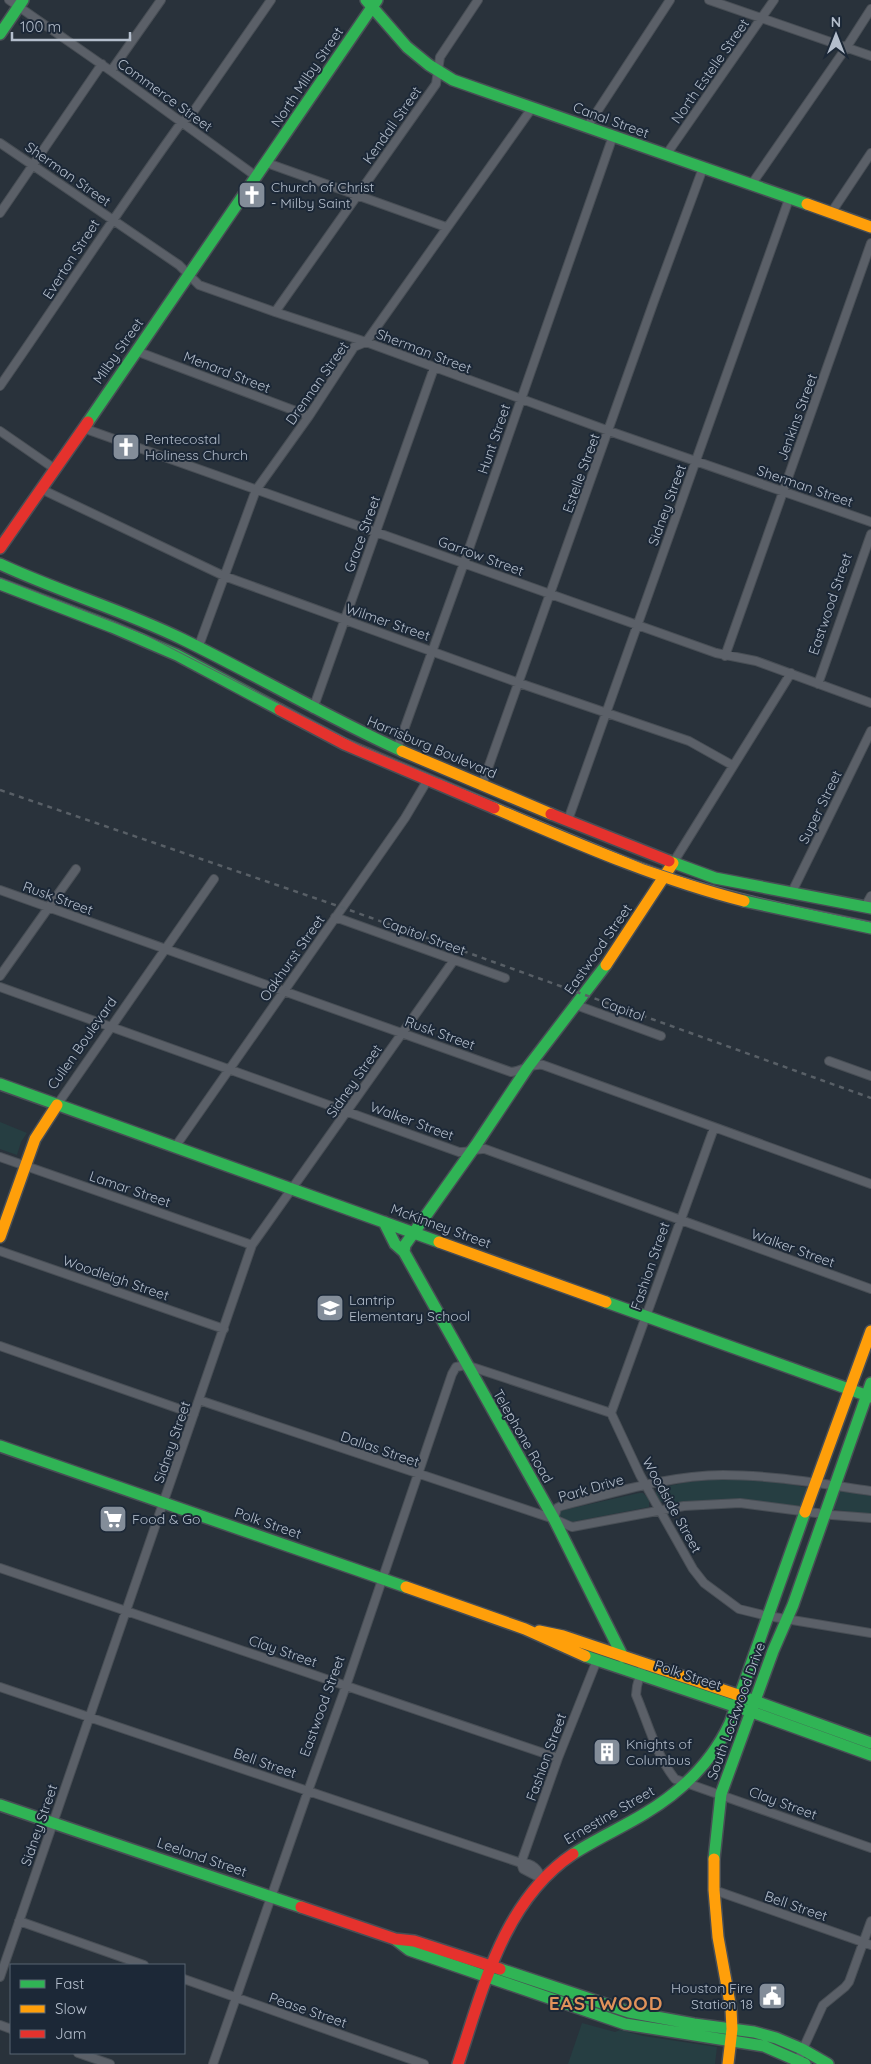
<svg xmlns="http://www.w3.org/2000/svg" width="871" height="2064" font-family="Quicksand,sans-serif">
  <rect width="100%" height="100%" fill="#29323b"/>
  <!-- green -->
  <path fill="#263e42" d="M0,1122l27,11 -6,9 -4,13 -17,-6z
    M731,1478l39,2 39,8 -7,18c-46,-5 -89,-8 -135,-2l-7,-3 -4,-7v-4l3,-2 29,-6z
    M841,1491l30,5v19l-39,-6 6,-17z
    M639,1493h4l6,6v8l-83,16 -2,-1 -8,-7 4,-4z
    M582,2023l33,9 5,-2 23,6 74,11 -2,17h-147z"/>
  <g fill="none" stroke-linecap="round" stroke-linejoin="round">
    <defs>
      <path id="street" d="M9,0l102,71 146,106
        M709,0l162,56
        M111,71l50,-71
        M587,127l83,-127
        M0,143l179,122 20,20 76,27 91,30 243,89 262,91
        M666,155l108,-155
        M267,163l179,64
        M751,185l95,-137 25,-39
        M0,213l102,-149
        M831,213l40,-60
        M275,312l161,-228 4,-27 38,-57
        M136,351l173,65
        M0,386c61,-88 119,-177 181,-263l10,-8 80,-115
        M83,428l633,225 40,8 115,42
        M0,431l55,38
        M41,489l183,87 295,107 170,58 43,24
        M198,648l58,-158 53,-74 45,-69 12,-5 166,-234
        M725,656l146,-413
        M818,684l53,-150
        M313,709l121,-341
        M397,749l67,-186 149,-427
        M482,785l172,-484 49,-133
        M568,820l221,-621
        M673,863l118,-190
        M0,890l511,182c12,-1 20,-9 32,-7l328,119
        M791,894l80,-163
        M865,907l6,-11
        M335,917l170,61
        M0,976l76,-107
        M0,987l459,165c9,1 16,-4 26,-3l386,140
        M576,1005l85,31
        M829,1061l42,15
        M57,1105l157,-226
        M175,1147l230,-329 22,-37
        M0,1157l252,88
        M0,1251l224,78
        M0,1346l194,68
        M199,1400l355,119 18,8 112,-21 56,-3 92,12 39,3
        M611,1413l103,-285
        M554,1519l3,-11 4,-2c52,-13 109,-31 162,-31 49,0 99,9 148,16
        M0,1568l558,190
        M643,1664l-6,22 -1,9c12,28 20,60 39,84l196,69
        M0,1687l521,176c12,0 17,6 21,16
        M521,1863l37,-105 39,-98
        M521,1863l2,6 19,10
        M714,1890l157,55
        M19,1921l125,44
        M0,1977l252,-732 202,-285
        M184,1979l240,85
        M0,2025l11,4
        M78,2053l32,11
        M798,2060l25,-55 22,-18 4,-5 22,-61
        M213,2064l95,-273 38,-105 106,-312 4,-7 10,-2 145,48 29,62 53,94 11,14 35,26 29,7 103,17"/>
      <path id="fast" d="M366,0l41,47 22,18 24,15 354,124
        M0,34l23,-34
        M88,422l289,-422
        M0,564c60,28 123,46 182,75 74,36 145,78 220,112
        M0,584l112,43 65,28 103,55
        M669,861l46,17 156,30
        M744,901l127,27
        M0,1084l439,158
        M384,1222l11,22 9,8 150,267 69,138
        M404,1252l1,-7 71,-100 52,-78 78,-102
        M606,1302l265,95
        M0,1446l406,141
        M585,1656l167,56 119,43
        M738,1695l133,48
        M0,1805l301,102
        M573,1854c23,-15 48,-26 71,-40 37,-22 68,-52 86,-91l75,-211
        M714,1859l7,-65 52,-143 20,-46 78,-222
        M396,1940l13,10 216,74 139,22 41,18
        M500,1969l129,43 65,12 60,8 22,6 26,11 26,15"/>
      <path id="slow" d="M807,204l64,23
        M402,751l149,63
        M494,808c82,35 163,71 250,93
        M606,965l67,-102
        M0,1237l35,-98 22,-34
        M439,1242l167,60
        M805,1512l66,-181
        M406,1587l119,42 60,27
        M539,1631l24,5 175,59
        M714,1859v31l4,47 13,72 1,20 -4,35"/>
      <path id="jam" d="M0,548l88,-126
        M280,710l64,34 150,64
        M551,814l118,47
        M301,1907l94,32 19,2 86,28
        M458,2064c25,-75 45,-163 115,-210"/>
    </defs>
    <!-- street casing -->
    <use href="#street" stroke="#484e55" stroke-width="10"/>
    <!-- fast casing -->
    <use href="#fast" stroke="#484e55" stroke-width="14"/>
    <!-- slow casing -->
    <use href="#slow" stroke="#484e55" stroke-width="14"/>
    <!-- jam casing -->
    <use href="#jam" stroke="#484e55" stroke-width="14"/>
    <!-- street -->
    <use href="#street" stroke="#5b6068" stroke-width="8"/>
    <!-- fast -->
    <use href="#fast" stroke="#30b455" stroke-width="11"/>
    <!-- slow -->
    <use href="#slow" stroke="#ff9f0a" stroke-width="11"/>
    <!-- jam -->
    <use href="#jam" stroke="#e5322d" stroke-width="11"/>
    <!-- tram -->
    <path stroke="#585f66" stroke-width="1" d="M0,578l144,56 215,111 285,119c74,26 150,42 227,58"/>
    <!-- rail -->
    <path stroke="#585f66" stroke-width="2.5" stroke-dasharray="5 5" stroke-linecap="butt" d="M0,790l341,117 530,191"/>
  </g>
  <!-- icons -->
  <defs>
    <symbol id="church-square" viewBox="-11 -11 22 22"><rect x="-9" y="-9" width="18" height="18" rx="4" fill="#838d99" stroke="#1c2837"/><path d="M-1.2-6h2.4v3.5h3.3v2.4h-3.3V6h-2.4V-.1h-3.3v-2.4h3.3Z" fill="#fff"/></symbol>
    <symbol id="school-square" viewBox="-11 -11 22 22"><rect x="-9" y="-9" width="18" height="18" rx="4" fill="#838d99" stroke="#1c2837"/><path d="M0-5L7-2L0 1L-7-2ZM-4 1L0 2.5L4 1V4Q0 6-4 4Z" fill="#fff"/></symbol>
    <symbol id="supermarket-square" viewBox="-11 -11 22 22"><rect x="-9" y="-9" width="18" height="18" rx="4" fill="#838d99" stroke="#1c2837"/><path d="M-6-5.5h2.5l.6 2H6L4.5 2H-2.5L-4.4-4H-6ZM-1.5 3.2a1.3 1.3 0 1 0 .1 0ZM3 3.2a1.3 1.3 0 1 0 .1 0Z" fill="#fff"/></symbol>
    <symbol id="building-square" viewBox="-11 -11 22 22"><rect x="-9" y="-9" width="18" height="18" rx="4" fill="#838d99" stroke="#1c2837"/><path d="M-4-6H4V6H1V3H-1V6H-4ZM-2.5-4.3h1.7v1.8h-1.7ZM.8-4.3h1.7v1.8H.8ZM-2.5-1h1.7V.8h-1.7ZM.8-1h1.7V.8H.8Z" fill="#fff"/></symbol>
    <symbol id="civic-square" viewBox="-11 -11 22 22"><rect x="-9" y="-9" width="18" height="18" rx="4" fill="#838d99" stroke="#1c2837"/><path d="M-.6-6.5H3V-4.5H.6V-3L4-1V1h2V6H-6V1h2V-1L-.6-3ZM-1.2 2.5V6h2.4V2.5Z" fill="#fff"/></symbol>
  </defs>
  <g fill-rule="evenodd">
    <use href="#church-square" x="236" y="179" width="32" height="32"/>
    <use href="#church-square" x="110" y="431" width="32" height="32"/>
    <use href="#school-square" x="314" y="1292" width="32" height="32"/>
    <use href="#supermarket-square" x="97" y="1503" width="32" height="32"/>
    <use href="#building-square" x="591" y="1736" width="32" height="32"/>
    <use href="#civic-square" x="756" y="1980" width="32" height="32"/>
  </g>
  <g text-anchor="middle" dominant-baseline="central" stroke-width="4" stroke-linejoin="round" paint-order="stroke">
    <!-- street labels -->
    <g font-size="14" fill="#b4becc" stroke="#1c2837">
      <text transform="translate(710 71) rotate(-55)">North Estelle Street</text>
      <text transform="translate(307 77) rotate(-56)">North Milby Street</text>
      <text transform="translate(165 95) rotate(36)">Commerce Street</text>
      <text transform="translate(611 120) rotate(20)">Canal Street</text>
      <text transform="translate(392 125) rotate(-55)">Kendall Street</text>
      <text transform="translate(68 174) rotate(35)">Sherman Street</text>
      <text transform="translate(71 259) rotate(-57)">Everton Street</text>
      <text transform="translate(118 351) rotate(-55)">Milby Street</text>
      <text transform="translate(424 351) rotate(21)">Sherman Street</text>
      <text transform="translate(227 372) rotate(21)">Menard Street</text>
      <text transform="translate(317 383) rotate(-55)">Drennan Street</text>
      <text transform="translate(797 417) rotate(-70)">Jenkins Street</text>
      <text transform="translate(494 439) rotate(-71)">Hunt Street</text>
      <text transform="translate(581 473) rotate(-70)">Estelle Street</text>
      <text transform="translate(805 486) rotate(19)">Sherman Street</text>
      <text transform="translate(667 505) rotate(-70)">Sidney Street</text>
      <text transform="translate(362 534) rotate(-70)">Grace Street</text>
      <text transform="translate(481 556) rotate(20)">Garrow Street</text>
      <text transform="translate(830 604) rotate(-71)">Eastwood Street</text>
      <text transform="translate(388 622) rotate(19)">Wilmer Street</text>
      <text transform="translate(432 747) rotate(23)">Harrisburg Boulevard</text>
      <text transform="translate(820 807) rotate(-64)">Super Street</text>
      <text transform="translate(58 898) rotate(20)">Rusk Street</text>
      <text transform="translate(424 936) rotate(20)">Capitol Street</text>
      <text transform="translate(598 949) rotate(-55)">Eastwood Street</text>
      <text transform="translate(292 958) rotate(-55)">Oakhurst Street</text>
      <text transform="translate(623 1009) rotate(20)">Capitol</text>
      <text transform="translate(440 1033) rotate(20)">Rusk Street</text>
      <text transform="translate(82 1043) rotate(-55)">Cullen Boulevard</text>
      <text transform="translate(354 1081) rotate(-55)">Sidney Street</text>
      <text transform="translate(412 1121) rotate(20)">Walker Street</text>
      <text transform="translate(130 1189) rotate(19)">Lamar Street</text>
      <text transform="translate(441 1226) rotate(20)">McKinney Street</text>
      <text transform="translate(793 1248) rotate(20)">Walker Street</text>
      <text transform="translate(650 1266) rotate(-71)">Fashion Street</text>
      <text transform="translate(116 1278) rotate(19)">Woodleigh Street</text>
      <text transform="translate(523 1436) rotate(60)">Telephone Road</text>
      <text transform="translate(172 1442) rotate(-71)">Sidney Street</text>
      <text transform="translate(380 1449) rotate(19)">Dallas Street</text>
      <text transform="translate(591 1488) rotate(-16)">Park Drive</text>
      <text transform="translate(672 1505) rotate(61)">Woodside Street</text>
      <text transform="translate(268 1523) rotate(19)">Polk Street</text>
      <text transform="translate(283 1651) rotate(19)">Clay Street</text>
      <text transform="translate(688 1675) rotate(18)">Polk Street</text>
      <text transform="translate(322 1706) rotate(-70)">Eastwood Street</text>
      <text transform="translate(736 1711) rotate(-70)">South Lockwood Drive</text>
      <text transform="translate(546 1757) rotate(-70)">Fashion Street</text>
      <text transform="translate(265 1763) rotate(19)">Bell Street</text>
      <text transform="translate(783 1803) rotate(20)">Clay Street</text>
      <text transform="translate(609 1815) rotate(-30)">Ernestine Street</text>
      <text transform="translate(39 1825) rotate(-71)">Sidney Street</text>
      <text transform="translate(202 1857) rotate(19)">Leeland Street</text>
      <text transform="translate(796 1906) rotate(19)">Bell Street</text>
      <text transform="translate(308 2010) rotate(19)">Pease Street</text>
    </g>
    <!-- poi labels -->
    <g font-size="14" fill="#b4becc" stroke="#1c2837" text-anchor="start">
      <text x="271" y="187">Church of Christ<tspan x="271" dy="16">- Milby Saint</tspan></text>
      <text x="145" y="439">Pentecostal<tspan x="145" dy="16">Holiness Church</tspan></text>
      <text x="349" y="1300">Lantrip<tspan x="349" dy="16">Elementary School</tspan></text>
      <text x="132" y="1519">Food &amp; Go</text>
      <text x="626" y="1744">Knights of<tspan x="626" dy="16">Columbus</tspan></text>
      <text x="753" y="1988" text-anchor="end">Houston Fire<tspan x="753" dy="16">Station 18</tspan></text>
    </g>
    <!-- district labels -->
    <g font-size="19" font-weight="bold" letter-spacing="1" fill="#e0925a" stroke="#1c2837">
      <text x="606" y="2003">EASTWOOD</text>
    </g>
  </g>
  <!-- legend -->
  <rect x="10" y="1964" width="175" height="90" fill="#1c2837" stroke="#596473"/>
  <rect x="20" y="1980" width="25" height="8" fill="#30b455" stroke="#596473"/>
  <text x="55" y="1989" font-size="15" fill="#b4becc">Fast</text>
  <rect x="20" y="2005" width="25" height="8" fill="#ff9f0a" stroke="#596473"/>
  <text x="55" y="2014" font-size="15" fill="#b4becc">Slow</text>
  <rect x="20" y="2030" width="25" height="8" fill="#e5322d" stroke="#596473"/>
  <text x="55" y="2039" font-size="15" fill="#b4becc">Jam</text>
  <!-- north arrow -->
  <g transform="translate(836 35)" stroke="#1c2837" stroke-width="4" paint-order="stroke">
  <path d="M0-4L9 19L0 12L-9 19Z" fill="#b4becc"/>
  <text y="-8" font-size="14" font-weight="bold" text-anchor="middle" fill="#b4becc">N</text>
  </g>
  <!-- scale -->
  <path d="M12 32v8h118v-8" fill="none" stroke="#b4becc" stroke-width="2.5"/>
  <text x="20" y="32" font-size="15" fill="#b4becc" stroke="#1c2837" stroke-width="4" paint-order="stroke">100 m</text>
</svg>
